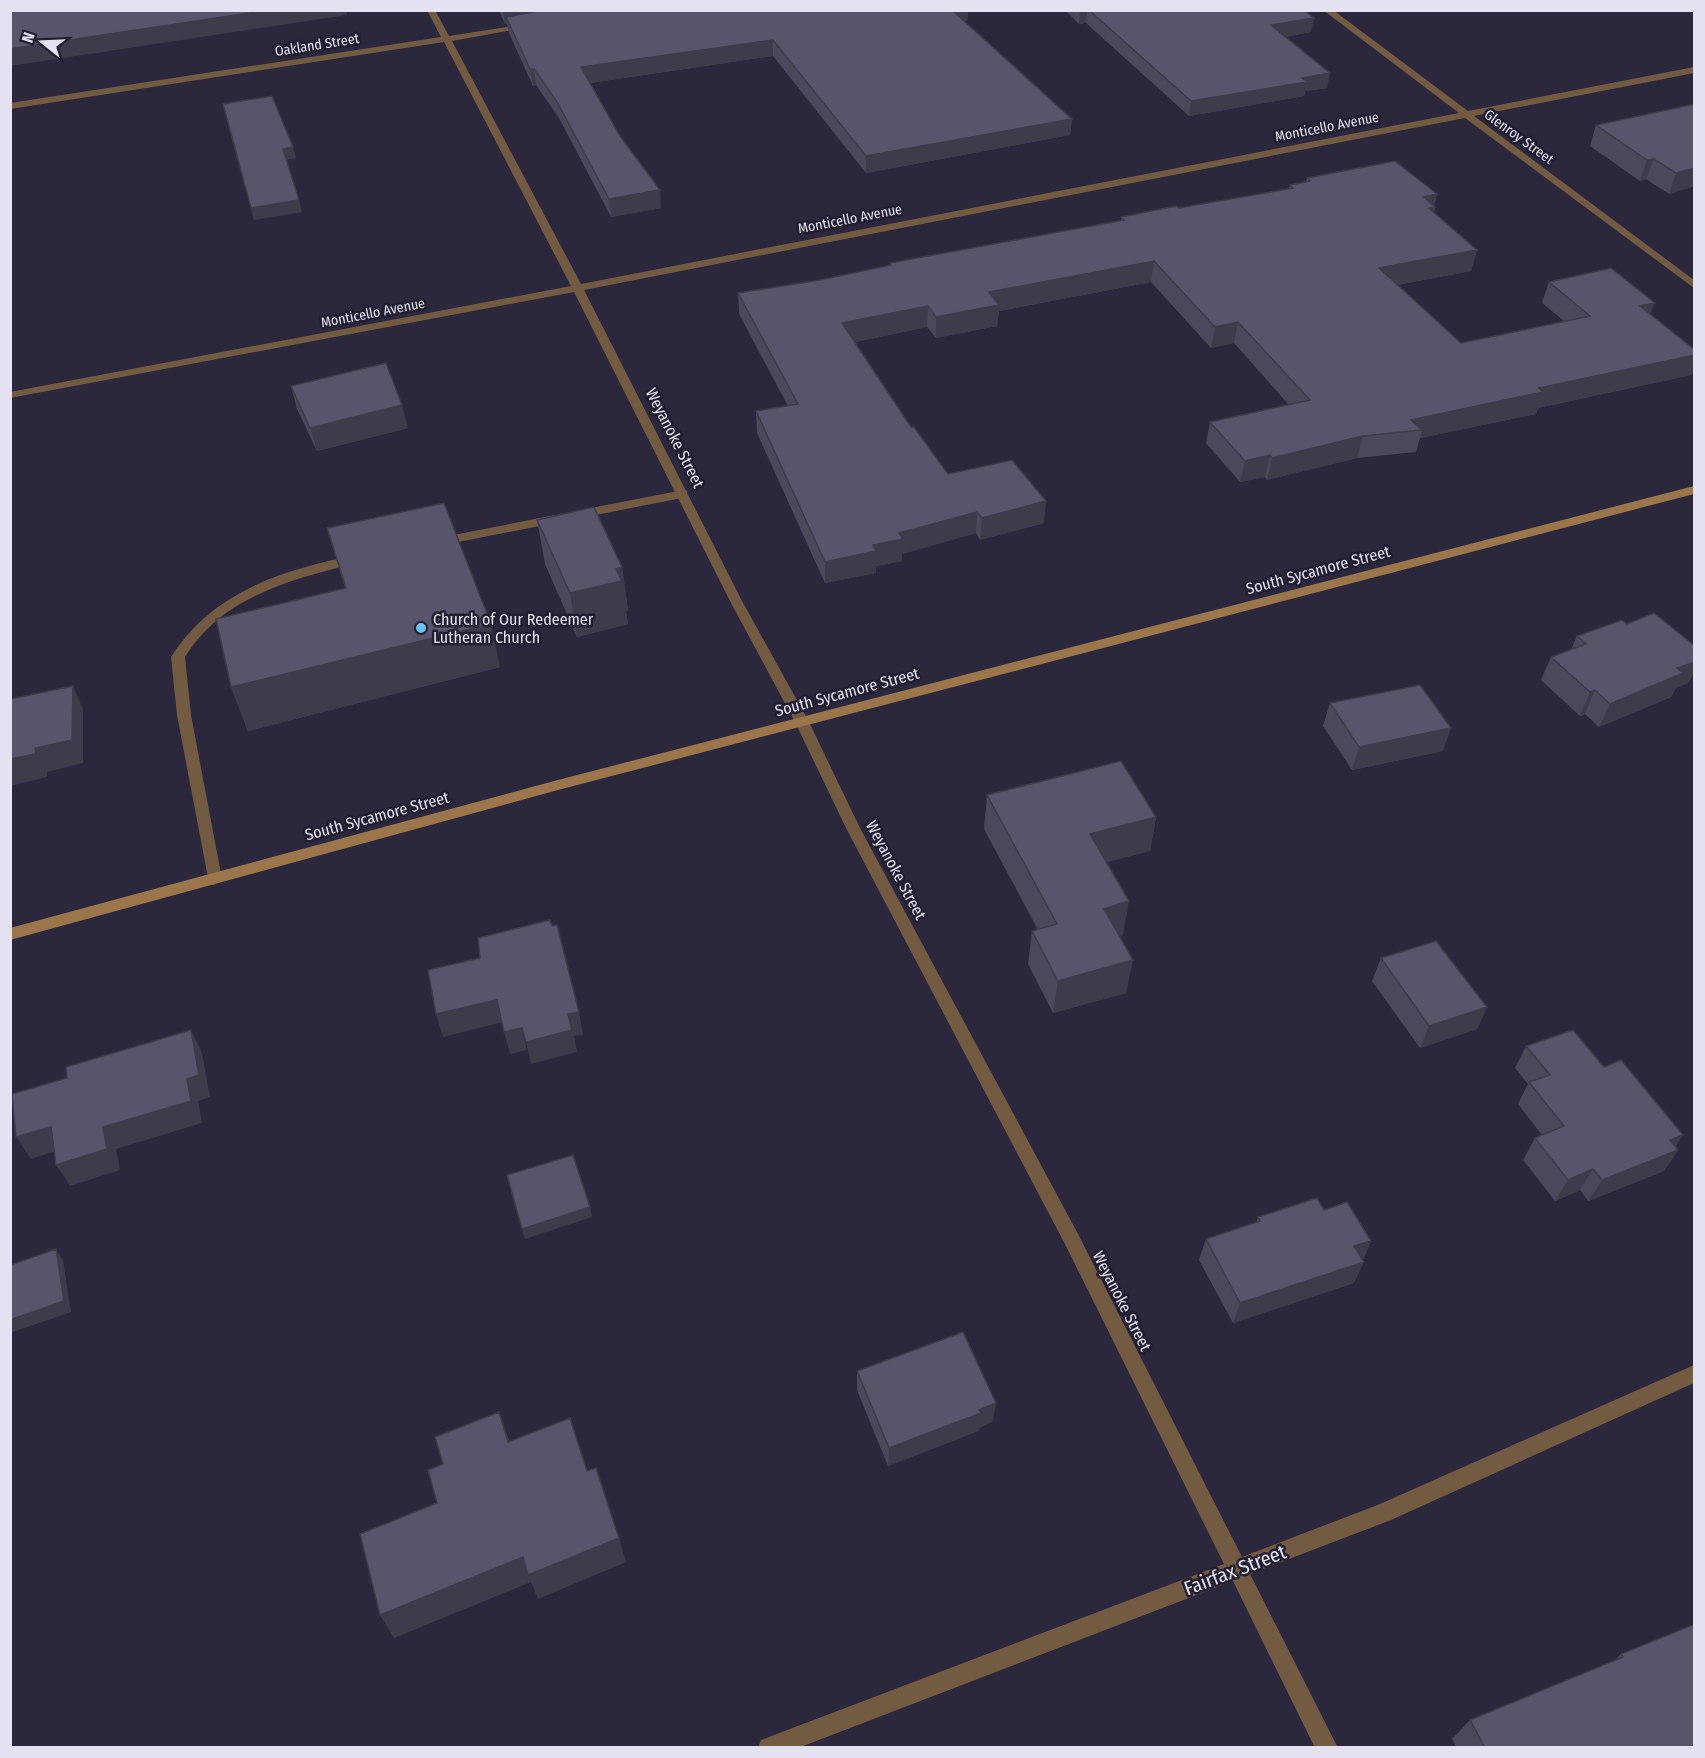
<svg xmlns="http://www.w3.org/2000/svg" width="1705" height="1758" font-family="'Fira Sans Condensed',sans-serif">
  <rect width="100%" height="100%" fill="#2b283d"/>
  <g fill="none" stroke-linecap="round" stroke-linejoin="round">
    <!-- lane -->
    <path fill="#735b41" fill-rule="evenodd" d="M683,490l4,1v6l-249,49 -6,-4 6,-4z
      M356,555l4,1v6c-66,17 -137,33 -175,95l6,58 31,164 -8,6 -5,-2 -32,-168 -6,-58c42,-66 112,-87 185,-102z"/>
    <!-- street -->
    <path fill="#735b41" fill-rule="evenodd" d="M427,10h8l14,26 77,-12 4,3 -78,14 129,243 878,-171 -136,-103h10l135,101 226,-44v6l-220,43 220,164v8l-229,-170 -881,172 158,311 67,121 51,106 218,406 164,323 138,-53 314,-139v18l-303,137 -141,54 88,174h-23l-82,-167 -435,167h-40l3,-8 8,-3 455,-173 -158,-318 -220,-418 -51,-106 -65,-121 -156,-309 -564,106v-6l561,-106 -127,-244 -434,67v-6l431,-66z"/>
    <!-- secondary -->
    <path fill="#9b764a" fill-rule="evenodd" d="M1694,486v8l-1136,296 -548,150v-12l548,-148z"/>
  </g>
  <!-- wall -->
  <path fill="#4c485c" d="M499,10h469v10l-5,1 109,98 -2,16 -204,38 -93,-117 -183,27 71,125 -50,9 -52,-99 -23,-33 -3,1 -24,-53 -2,-9h-2z
    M1065,10h239l7,22 -26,5 42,51 -22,3 -1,5 -115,20 -103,-93 -7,1z
    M1695,104v82l-26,8 -23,-15 -6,2 -50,-35 6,-21z
    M1307,178l130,16 -3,12 1,1 -1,5 43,38 -6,21 -74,14 64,58 103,-22 -22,-18 7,-21 101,32 45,36v18l-4,7 -153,33 -2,6 -116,24 -4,14 -59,6 -90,22 -2,-3 -25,5 -34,-39 4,-21 79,-17 -55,-62 -23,5 -60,-66 -152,29 -2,15 -61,12 -9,-11 -72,15 56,85 37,47 96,49 -64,17 -4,-7 -74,21v7l-26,5v7l-51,10 -68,-150 -1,-22 32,-5 -49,-92 -1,-21 82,-13 70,-14v-3l231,-42v-4l58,-9 110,-19 1,-4 16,-3z
    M291,386l117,42 -91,23 -20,-42z
    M537,520l85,47 6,44h-2l2,13 -51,13 -32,-73z
    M327,528l173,139 -252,64 -17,-44 114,-99z
    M1627,624l68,22v24l-7,13 -12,5 -5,9 -72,30 -14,-13 -5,2 -39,-36 10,-23 20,-7 6,-14z
    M1330,703l113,48 -91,19 -29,-44z
    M987,795l169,22 -6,34 -44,11 17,73 -4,1 7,57 -73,20 -25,-49 4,-33 6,-1 -54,-101z
    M1381,958l106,49 -10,22 -57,19 -48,-67z
    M1526,1046l78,21 74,83 -14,21 -76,30 -8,-11 -25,11 -32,-41 12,-22 7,-3 -24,-31 10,-20 -13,-16z
    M1324,1210l47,31 -8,19 -9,23 -121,40 -34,-63 7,-21 50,-16 2,-6z
    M857,1371l136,50 -14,7 -1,3 -90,35 -31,-76z
    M1621,1654l74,94h-238l-5,-9 18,-19 144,-59z"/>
  <!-- shaded-wall -->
  <path fill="#3e3b4b" d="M269,10h77l1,5 -337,51v-17z
    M503,10h88l-85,7 1,7h-2z
    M948,10h20v10l-20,3z
    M1080,10h7l-1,13 -7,1z
    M1314,18l-3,14 -42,7 2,-14z
    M773,40v16l-190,28 -2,-17z
    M530,69h4l2,16 -3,1z
    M1330,73l-3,15 -22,3 -1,5 -115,20 2,-15 111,-23z
    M1072,119l-2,16 -204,38v-17z
    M293,147l3,11 -10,2 -3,-11z
    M1654,159l-8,20 -6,2 7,-21z
    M1695,168v18l-26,8 7,-21z
    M660,190l1,18 -50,9 -2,-18z
    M1437,194l-3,13h1l-6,21 -5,-31z
    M299,200l3,12 -48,8 -3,-12z
    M1477,250l-6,21 -98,18 6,-21z
    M1154,261l-3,21 -152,29 -2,15 -61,12v-21l53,-25z
    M1655,303l-9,21 -6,-18z
    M928,306l-1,21 -85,18v-22z
    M1238,322l-4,21 -23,5 4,-21z
    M1695,355v13l-4,7 -153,33 -2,6 -116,24 2,-8 -11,-10 128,-32z
    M402,405l6,23 -91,23 -7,-23z
    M1363,436l-6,22 -90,22 5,-22z
    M1270,455l-5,22 -25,5 5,-21z
    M1046,501l-2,22 -64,17 2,-22z
    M977,512l-1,21 -74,21v7l-26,5v7l-51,10v-21l74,-29z
    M622,567l6,44h-2l2,13 -51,13 -7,-44 46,-24z
    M491,624l9,43 -252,64 -17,-44z
    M1695,654v16l-7,13 -12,5 -5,9 -72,30 11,-23 67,-36z
    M73,686l10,23v54l-36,9v5l-37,9v-27z
    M1595,690l-10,24 -5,2 10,-24z
    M1451,728l-8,23 -91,19 7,-23z
    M1156,817l-6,34 -65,17 5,-34z
    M1129,901l-6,34 -25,7 6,-33z
    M1133,960l-7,33 -73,20 5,-32z
    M497,1000l6,22 -60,15 -7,-23z
    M1487,1007l-10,22 -57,19 9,-22z
    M579,1012l4,23 -9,1 3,16 -46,12 -5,-22 42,-28z
    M522,1028l5,22 -17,4 -6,-22z
    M191,1030l11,23 8,44 -12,4 4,22 -86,26 4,21 -50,16 -14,-21 47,-38 84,-48z
    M51,1127l14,21 -34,11 -15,-22z
    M1683,1135l-11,17 6,-2 -14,21 -76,30 14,-21 68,-40z
    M1593,1169l-13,21 -25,11 13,-21z
    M590,1207l2,10 -67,22 -3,-10z
    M1371,1241l-9,21 -8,-16z
    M56,1249l7,11 8,52 -61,21v-13z
    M1364,1262l-10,21 -121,40 7,-20z
    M996,1403l-3,18 -14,7 -1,3 -90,35 1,-18z
    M499,1412l10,28 9,28 -10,-26z
    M619,1538l7,24 -88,37 -7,-17 -137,56 -14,-23 143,-58z"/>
  <!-- building -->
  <path fill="#58546b" stroke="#3e3b4b" stroke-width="1.5" d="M12,10h257l-259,39v-38z
    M543,10h409l120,109 -206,37 -93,-116 -192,27 39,69 40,54 -51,9 -52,-97 -23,-33h-4l-24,-52z
    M1089,10h215l10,8 -43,7 59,48 -28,5 5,4 -116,19z
    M272,96l21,51 -10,2 16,51 -48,8 -28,-104z
    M1695,104v64l-19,5 -22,-14 -7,1 -51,-35z
    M1395,161l42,33 -13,3 11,10 -6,1 48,42 -98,18 82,75 129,-27 -41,-34 62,-14 44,35 -15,3 55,44v5l-156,33 4,4 -132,28 11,10 -59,6 -91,22 -2,-3 -25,6 -35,-39 100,-22 -72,-78 -23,5 -61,-66 -165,31 10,13 -63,12 -8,-11 -86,17 69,104h3l34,47 64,-14 34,41 -64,17 -5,-6 -78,21 4,6 -30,6 3,6 -51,11 -69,-151 42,-7 -60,-111 82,-13 71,-15 -1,-2 234,-43 -3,-3 55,-11 3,2 114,-20 -3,-3 20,-4 -3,-3z
    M386,363l16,42 -92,23 -19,-42z
    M444,503l47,121 -260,63 -15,-68 130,-31 -19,-60z
    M594,507l28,60 -6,2 6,12 -52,12 -33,-73z
    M1654,613l41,33v8h-1l1,1v7l-18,6 6,5 -73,31 -15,-14 -5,2 -39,-35 35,-13 -9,-8 45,-16 5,4z
    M1420,685l31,43 -92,19 -29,-44z
    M73,686l-1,54 -37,8 1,6 -26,5v-60z
    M1121,761l35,56 -66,17 39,67 -25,8 29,51 -75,21 -26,-50 25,-7 -70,-129z
    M550,920l2,6 5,-1 22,87 -11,2 4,16 -46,12 -4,-14 -18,4 -7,-32 -61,14 -8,-44 52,-12 -2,-20z
    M1436,941l51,66 -58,19 -48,-68z
    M191,1030l8,45 -12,4 4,22 -88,26 4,22 -51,16 -5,-38 -35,10 -4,-43 55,-16 -1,-11z
    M1573,1030l31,37 17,-7 62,75 -13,5 8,10 -76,30 -9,-11 -25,11 -33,-42 29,-12 -35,-44 21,-7 -24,-29z
    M573,1155l17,52 -68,22 -15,-54z
    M1317,1198l7,12 23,-8 24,39 -17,5 10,16 -124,41 -34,-64 54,-18 -2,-4z
    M56,1249l8,52 -54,19v-55z
    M963,1332l33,71 -17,7 2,3 -92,35 -32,-77z
    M499,1412l9,30 62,-24 17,53 9,-3 23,70 -91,37 -5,-18 -143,58 -20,-81 77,-31 -9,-33 15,-6 -8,-27z
    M1695,1624v124h-210l-15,-28 153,-63 -2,-3z"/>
  <!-- markers -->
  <circle fill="#65c5ee" stroke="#221e32" stroke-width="2" cx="421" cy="628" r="6"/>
  <g text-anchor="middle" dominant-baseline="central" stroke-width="5" stroke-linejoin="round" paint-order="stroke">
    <!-- far-street labels -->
    <g font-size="14" fill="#e4e2f0" stroke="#221e32">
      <text transform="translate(317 45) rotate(-9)">Oakland Street</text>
      <text transform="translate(1327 127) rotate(-11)">Monticello Avenue</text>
      <text transform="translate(1519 137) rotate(36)">Glenroy Street</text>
      <text transform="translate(850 219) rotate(-11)">Monticello Avenue</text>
      <text transform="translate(373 313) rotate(-11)">Monticello Avenue</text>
    </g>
    <!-- street labels -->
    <g font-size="16" fill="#e4e2f0" stroke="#221e32">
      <text transform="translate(675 438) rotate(63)">Weyanoke Street</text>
      <text transform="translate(1318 570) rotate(-15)">South Sycamore Street</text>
      <text transform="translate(847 692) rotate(-15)">South Sycamore Street</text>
      <text transform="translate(377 816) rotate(-15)">South Sycamore Street</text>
      <text transform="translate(896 870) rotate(62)">Weyanoke Street</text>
      <text transform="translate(1122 1301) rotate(63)">Weyanoke Street</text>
    </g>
    <!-- poi labels -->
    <g font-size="16" fill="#e4e2f0" stroke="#221e32" text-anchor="start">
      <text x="433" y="619">Church of Our Redeemer<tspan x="433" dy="18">Lutheran Church</tspan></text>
    </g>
    <!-- near-street labels -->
    <g font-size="20" fill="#e4e2f0" stroke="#221e32">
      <text transform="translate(1235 1570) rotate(-21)">Fairfax Street</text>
    </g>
  </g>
  <!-- border -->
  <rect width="1705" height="1758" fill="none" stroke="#e4e2f0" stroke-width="24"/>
  <!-- north arrow -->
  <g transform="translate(42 42) rotate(288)" stroke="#221e32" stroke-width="4.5" paint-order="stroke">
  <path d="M0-4.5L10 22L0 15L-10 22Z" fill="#e4e2f0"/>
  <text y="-9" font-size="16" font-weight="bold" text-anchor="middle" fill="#e4e2f0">N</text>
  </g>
</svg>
